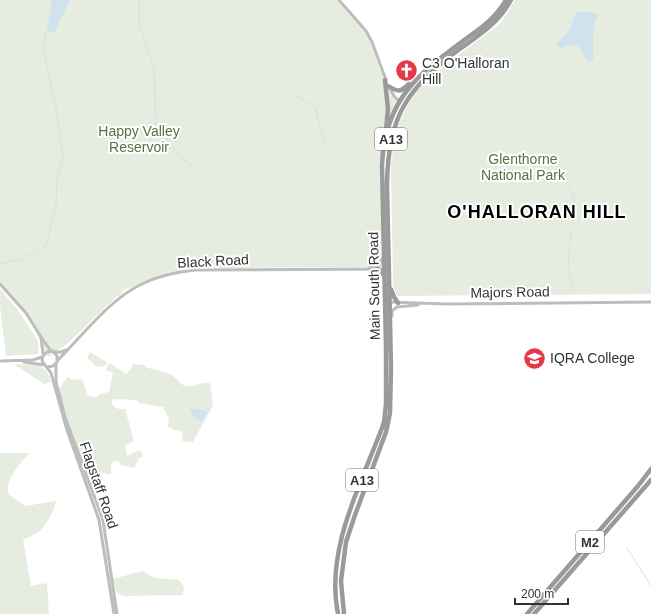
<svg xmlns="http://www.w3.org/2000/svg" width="651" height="614" font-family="Arial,sans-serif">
  <rect width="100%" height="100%" fill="#fff"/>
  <!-- green -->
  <path fill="#e6ecdf" d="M0,0h337l31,36 19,52 4,7 6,6 -16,42v124l-193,1 -65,22 -3,6h-3l-50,48 -19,13 -20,-42 -28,-32z
    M515,0h136v294l-254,2 -4,-11 -2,-120 4,-30 6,-16 7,-15 7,-12 30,-27 56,-42z
    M0,289l18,21 20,31 1,13 -33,2 -6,-50z
    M90,352l17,10 -3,5 -9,-1 -2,-3 -6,-5z
    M109,363l16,10v2l5,-5 3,-6 12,1v2c9,3 20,4 28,9 4,2 7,8 12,10 6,2 17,-5 25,-3l3,22 -20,37 -11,-1 1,-8 -2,-2 -7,-1 -7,-4c5,-7 -1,-12 -4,-19l-24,-4 -3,-3 -21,-1 -4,2c3,8 6,8 14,8l9,32 -9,4 2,11 13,-6 3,6 -4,2 -5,10 -13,-3 -3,-5 -7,3v11l-15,-2 -10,3 -28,-84 9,-14c8,5 11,1 16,4l4,14 2,1 8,1 3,-3 9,-2 4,-19 -7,-3z
    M15,364c17,2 31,-4 36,18l-7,2 -29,-19z
    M0,453h29c-9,11 -24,26 -21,41l17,12 31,-5c-1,9 -11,27 -19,32 -4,3 -10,5 -14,7l8,46 16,-3 2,31h-49z
    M142,571l13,7 24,2 5,7 -1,8 -60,1 -7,-4 -3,-13z"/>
  <!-- water -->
  <path fill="#cfe2ee" d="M52,0h18l-14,29 -2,3 -4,1 -3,-4z
    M577,11l21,3c-7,15 -4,30 -5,46l-5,2 -9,-15 -5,-3 -14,4 -4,-4 12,-12z
    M189,409h9l10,3 -7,10 -6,-4z"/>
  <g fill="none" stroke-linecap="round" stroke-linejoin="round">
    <!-- stream -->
    <path stroke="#cfe2ee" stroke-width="1" d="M139,0v22l15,45 2,58 29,36 10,6
      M293,94l22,13 10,38
      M564,169l2,14 8,14 1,9 5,15 -5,6
      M570,244l1,-13
      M569,247l-1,25 6,17
      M0,264l21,-5 25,-13 10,-41 1,-28 6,-18 -6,-46 -14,-66 4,-18
      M627,548l24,38"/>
    <!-- secondary -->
    <path stroke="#bdbdbd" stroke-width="3" d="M339,0l27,31 6,11 14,38
      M389,87l5,9 5,5
      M369,268l11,-3 2,-6
      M0,284l26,29 15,24 10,14
      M389,302l58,2 204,-2
      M392,316v-5l5,-4 21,-2
      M41,337l2,17
      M54,352h7l5,-2
      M58,360c24,-24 53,-62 84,-76 16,-8 35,-12 53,-14l189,-1
      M0,361l33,-1 9,-3
      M24,362l20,3
      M56,364v18l9,35 38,103 14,94
      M47,367l6,-1 4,-4v-6l-4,-5 -6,1 -4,4 -1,5 9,12 16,57 32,90 15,94"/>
    <!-- highway -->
    <path stroke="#9a9a9a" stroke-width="4.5" d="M385,80l3,29 -2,21
      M388,86c11,6 11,7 21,-2
      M378,269l6,6
      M391,289l3,8 4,6
      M338,614c-13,-63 22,-128 44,-186l2,-6 2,-18v-57l-4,-182c3,-66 36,-91 85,-127 16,-11 29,-21 39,-38
      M344,614l-3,-33 5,-39 9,-27 31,-83 4,-19 1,-46 -4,-182c1,-69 19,-96 74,-137 20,-14 38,-26 50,-48
      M527,614l111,-128 13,-17
      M534,614l117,-134"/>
  </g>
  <!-- icons -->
  <defs>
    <symbol id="church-disc" viewBox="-11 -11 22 22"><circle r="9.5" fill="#e63946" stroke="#fff"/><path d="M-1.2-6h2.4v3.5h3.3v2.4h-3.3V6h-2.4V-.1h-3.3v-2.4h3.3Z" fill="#fff"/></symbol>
    <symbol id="school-disc" viewBox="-11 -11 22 22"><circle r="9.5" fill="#e63946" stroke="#fff"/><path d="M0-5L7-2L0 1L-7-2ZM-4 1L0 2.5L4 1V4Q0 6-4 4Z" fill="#fff"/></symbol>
  </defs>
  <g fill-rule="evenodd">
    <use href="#church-disc" x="394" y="58" width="25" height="25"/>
    <use href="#school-disc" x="522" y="346" width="25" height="25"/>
  </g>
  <g text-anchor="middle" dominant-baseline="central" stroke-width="4" stroke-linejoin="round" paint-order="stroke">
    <!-- shield labels -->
    <g fill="#fff" stroke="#707070" stroke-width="1">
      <rect x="375" y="128" width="32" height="22" rx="3"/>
      <rect x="346" y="469" width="32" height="22" rx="3"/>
      <rect x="576" y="531" width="28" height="22" rx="3"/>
    </g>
    <g font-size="13" font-weight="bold" fill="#333">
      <text x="391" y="139">A13</text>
      <text x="362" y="480">A13</text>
      <text x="590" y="542">M2</text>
    </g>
    <!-- poi labels -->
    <g font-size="14" fill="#333" stroke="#fff" text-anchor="start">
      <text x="422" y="63">C3 O'Halloran<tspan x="422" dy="16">Hill</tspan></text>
      <text x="550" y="358">IQRA College</text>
    </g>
    <!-- park labels -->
    <g font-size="14" fill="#56703f" stroke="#fff">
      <text x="139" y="131">Happy Valley<tspan x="139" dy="16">Reservoir</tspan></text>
      <text x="523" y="159">Glenthorne<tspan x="523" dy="16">National Park</tspan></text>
    </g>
    <!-- street labels -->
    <g font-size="14" fill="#333" stroke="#fff">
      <text transform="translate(213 261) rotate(-3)">Black Road</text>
      <text transform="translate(374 286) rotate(-91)">Main South Road</text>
      <text transform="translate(510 292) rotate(-1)">Majors Road</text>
      <text transform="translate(99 485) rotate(71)">Flagstaff Road</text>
    </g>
    <!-- district labels -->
    <g font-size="18" font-weight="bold" letter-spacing="1" fill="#000" stroke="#fff">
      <text x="537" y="212">O'HALLORAN HILL</text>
    </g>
  </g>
  <!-- scale -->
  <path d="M515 598v6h53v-6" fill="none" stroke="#333333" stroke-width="2"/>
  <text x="521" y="598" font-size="12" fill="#333333" stroke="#ffffff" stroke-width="3" paint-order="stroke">200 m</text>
</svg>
